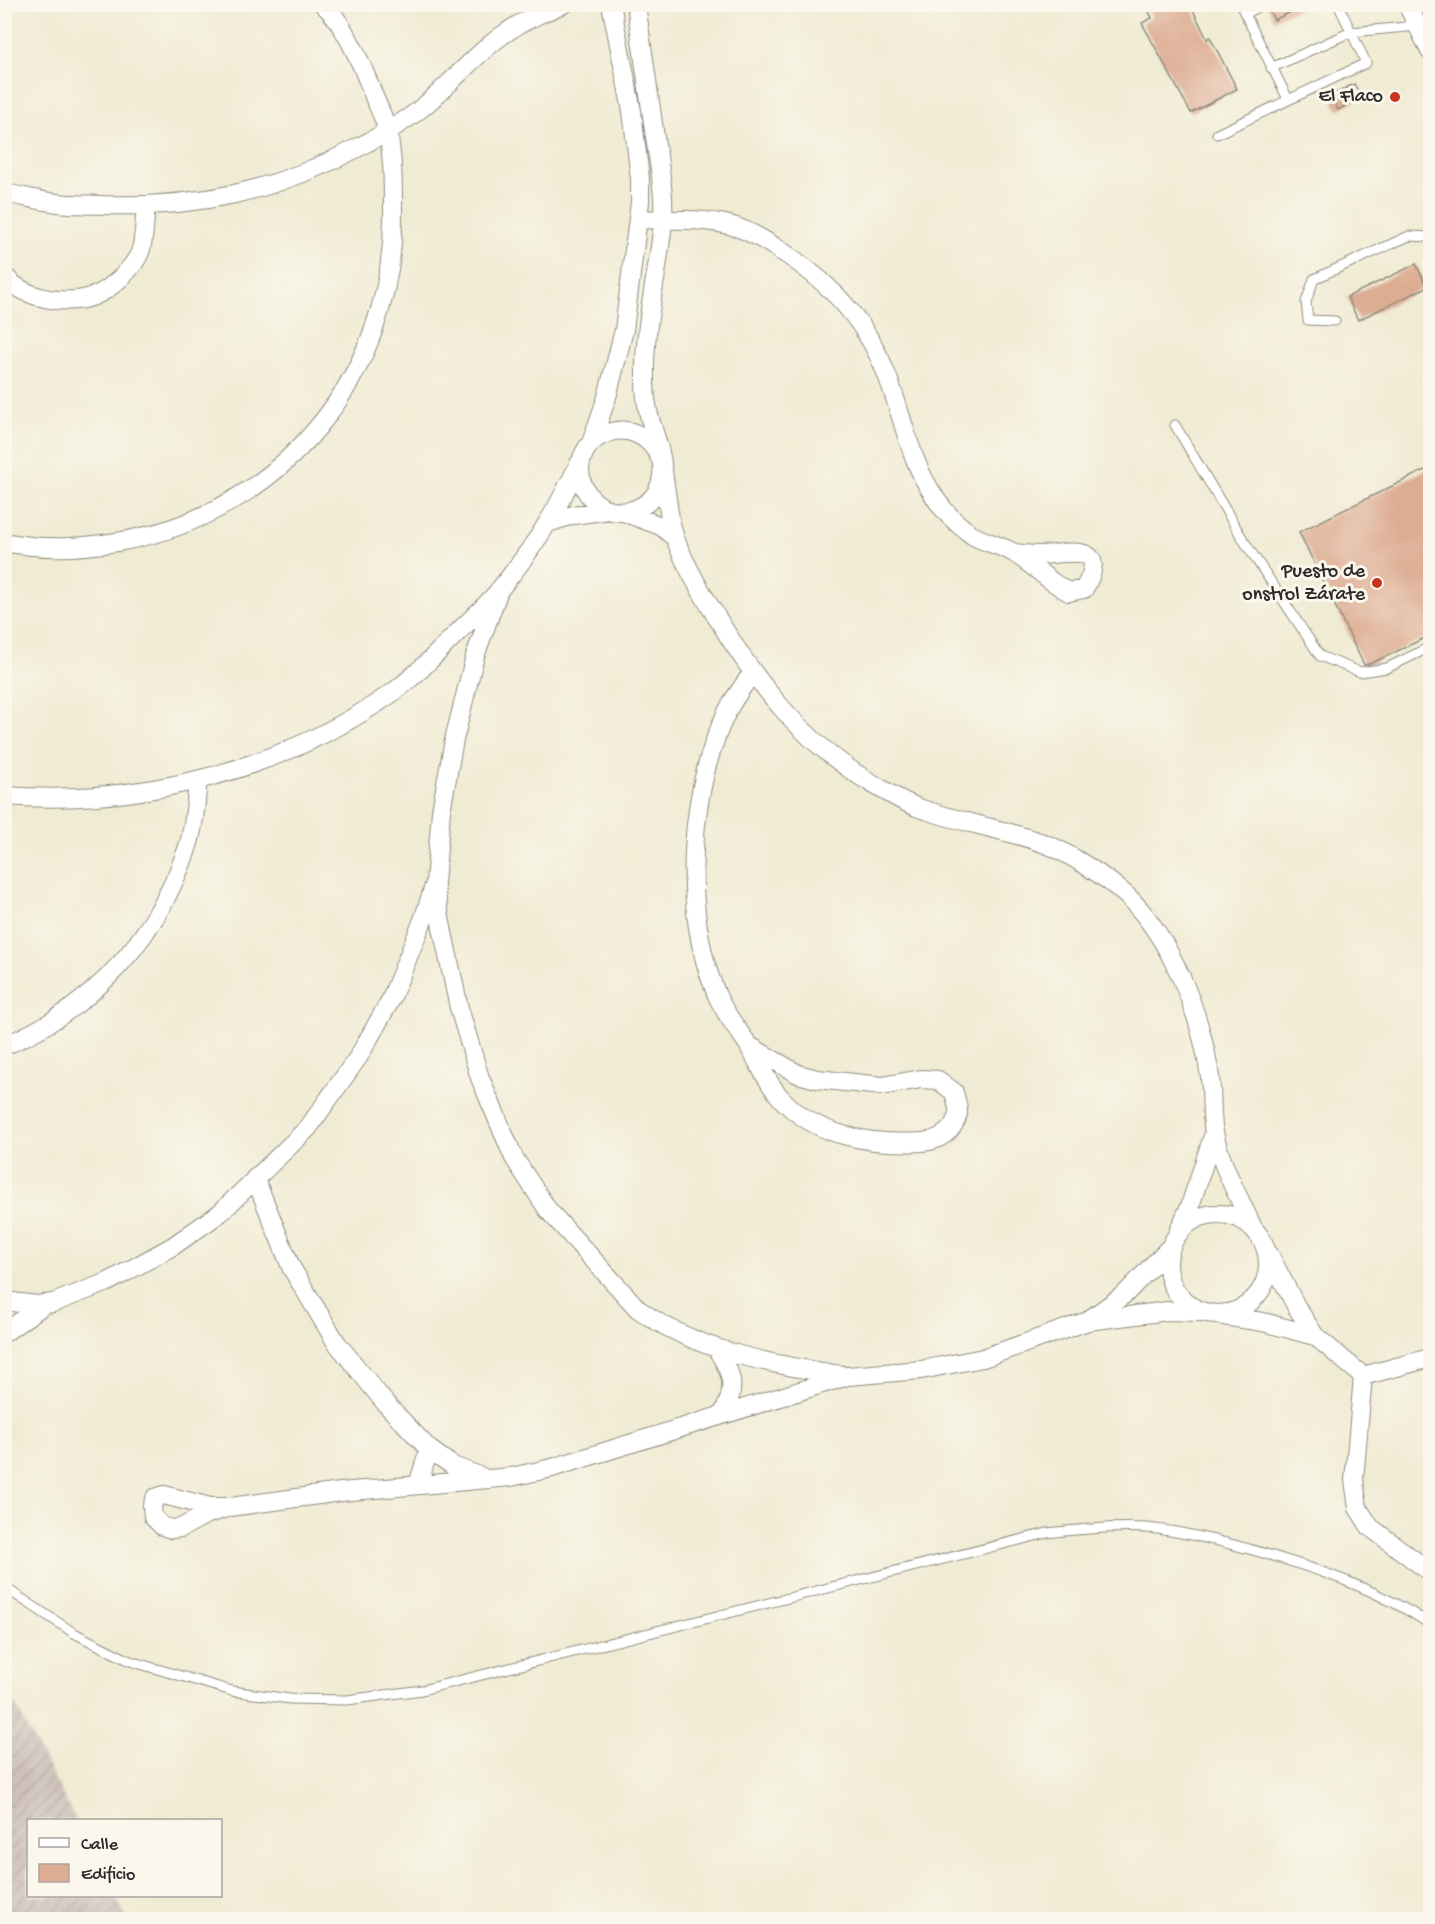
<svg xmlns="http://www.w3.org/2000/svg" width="1435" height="1924" font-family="'Gochi Hand',sans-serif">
  <defs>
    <pattern id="industrial-furrows" width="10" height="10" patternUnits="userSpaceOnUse" patternTransform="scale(1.5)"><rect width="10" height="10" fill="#cec1b9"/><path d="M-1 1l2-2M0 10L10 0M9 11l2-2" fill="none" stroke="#b1a69f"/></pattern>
  </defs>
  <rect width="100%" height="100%" fill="#fbf7ec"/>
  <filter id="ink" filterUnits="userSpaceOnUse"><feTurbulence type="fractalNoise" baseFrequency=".0167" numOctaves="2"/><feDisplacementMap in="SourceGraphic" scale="12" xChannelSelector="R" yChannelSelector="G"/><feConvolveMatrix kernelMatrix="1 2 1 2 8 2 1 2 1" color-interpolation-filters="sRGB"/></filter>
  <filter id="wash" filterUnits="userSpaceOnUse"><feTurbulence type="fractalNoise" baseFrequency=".008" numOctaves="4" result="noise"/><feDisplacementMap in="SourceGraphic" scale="24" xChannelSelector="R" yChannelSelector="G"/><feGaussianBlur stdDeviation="1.35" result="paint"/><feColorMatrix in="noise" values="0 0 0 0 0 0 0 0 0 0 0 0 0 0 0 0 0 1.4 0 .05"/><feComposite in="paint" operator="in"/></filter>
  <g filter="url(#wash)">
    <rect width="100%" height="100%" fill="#f0ebd3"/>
    <!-- industrial -->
    <path fill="url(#industrial-furrows)" d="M4,1683l72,137h-48v76h87l12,23h-122z"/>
    <g id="blocks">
      <!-- building -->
      <path fill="#ddac92" d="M1145,4h45l17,35 3,-2 27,52 -46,24 -49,-90 10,-5z
        M1270,4h38l-34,16 -6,-12z
        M1354,84l7,13 -23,13 -7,-14z
        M1416,264l11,23 -69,33 -11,-23z
        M1431,467v168l-59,28 -8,2 -65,-133z"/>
    </g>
  </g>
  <g filter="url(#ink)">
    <use href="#blocks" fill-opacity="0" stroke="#8e8b7f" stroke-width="1.5"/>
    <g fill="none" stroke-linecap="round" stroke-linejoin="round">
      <defs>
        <path id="lane" d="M1240,4l48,95
          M1245,14l18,-10
          M1271,68l80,-36 67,-6
          M1217,134l149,-71 -28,-59
          M1335,321l-27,-1 -2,-18 8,-23 95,-43 21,1
          M1175,425l69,116 76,115 40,16 27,-4 43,-21
          M4,1587l70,46 56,28 102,30 58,8 57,1 75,-10 625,-157c33,-4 67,-7 100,-5 40,4 78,14 116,25 58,17 116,37 167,71"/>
        <path id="street" d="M636,4c6,42 12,84 18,126 4,30 11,60 9,90 -4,52 -19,102 -18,154 0,10 0,21 2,31 3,25 22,55 13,80 -8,22 -35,33 -56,23 -9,-5 -17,-13 -21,-23 -18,-48 53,-81 78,-25
          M1407,4l23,47
          M1429,4l1,4
          M4,193c18,3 36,8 54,10 15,2 30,1 45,2 93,3 171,-13 254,-57 21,-11 43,-23 62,-38 31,-24 55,-56 88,-78 17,-12 37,-20 57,-28
          M638,219c30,1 62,-1 91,6 17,4 34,14 49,24 50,31 90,73 110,129 15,39 22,83 46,118 9,15 24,29 38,39 13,8 29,10 42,18 20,12 34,29 55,39l15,-3c29,-50 -21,-34 -46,-34 -8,0 -16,-1 -24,-2
          M4,275c19,24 62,31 90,21 16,-6 40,-28 46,-44 5,-12 4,-33 6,-46
          M591,443l16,-46 17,-67 16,-128v-23l-8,-68 -21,-107
          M663,472c4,21 5,46 12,66 10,27 26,54 41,78 40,67 88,128 157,168 15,9 30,18 46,24 40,14 84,21 124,35 25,9 64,35 83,52 44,41 74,117 83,176 4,20 1,41 5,61 6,32 26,67 39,96
          M623,512l38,14 14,12
          M548,523l25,-8 36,-5
          M4,542c39,8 75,6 113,0 164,-27 279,-167 276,-332 0,-25 0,-52 -5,-77 -2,-11 -8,-23 -13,-34 -10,-27 -29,-75 -52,-95
          M4,796c136,10 276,-25 388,-103 25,-18 46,-41 67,-62 14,-14 29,-27 41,-42 17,-21 34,-44 48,-67 12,-19 22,-40 32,-60
          M435,888l5,30 19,90 21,70 34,80 34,52 90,99c58,42 135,56 204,66
          M748,1045l50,29 19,5 65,7 39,-7 17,1 16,12c1,6 5,15 4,22 -4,17 -19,27 -36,28 -50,3 -107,-5 -142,-45 -14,-16 -22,-36 -33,-54 -11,-16 -24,-32 -31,-50 -35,-83 -28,-208 14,-287 7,-12 15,-23 23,-34
          M4,1046c71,-30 123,-77 160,-144 9,-18 19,-39 25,-59 6,-20 7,-43 9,-63
          M255,1178l36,89 45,75 50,62 43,45 24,17 29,11
          M1168 1264a50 50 0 1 1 100 0a50 50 0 1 1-100 0Z
          M1179,1230l11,-24 24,-73
          M1269,1254l27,52 19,30 48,40 67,-18
          M4,1301l33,4 16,-2 55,-21 65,-36 47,-33 88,-85 51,-72 32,-57 32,-79 12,-37 6,-72 13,-71 21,-84 24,-66
          M1223,1316l40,6 52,14
          M1090,1319l35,-25 46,-48
          M4,1333l41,-29
          M716,1348c16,24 22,40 6,67
          M1363,1376l-9,104 4,28 12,19 60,45
          M418,1485l11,-36
          M230,1507h-20l-46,-12 -9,3 -3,8 1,11 9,9 9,3 10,-1 24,-13 25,-8 111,-15 170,-15 41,-9 296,-92 73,-6 62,-12 105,-37 80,-10 33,1"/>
      </defs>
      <!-- lane casing -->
      <use href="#lane" stroke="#8e8b7f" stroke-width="11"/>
      <!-- street casing -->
      <use href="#street" stroke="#8e8b7f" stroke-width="20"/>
      <!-- lane -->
      <use href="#lane" stroke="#fff" stroke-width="9"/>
      <!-- street -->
      <use href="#street" stroke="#fff" stroke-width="18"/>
    </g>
  </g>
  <!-- markers -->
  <g fill="#c8321e" stroke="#fbf7ec" stroke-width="2">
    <circle cx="1395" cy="97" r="6"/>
    <circle cx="1377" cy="583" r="6"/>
  </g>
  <g text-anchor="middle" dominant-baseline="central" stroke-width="6" stroke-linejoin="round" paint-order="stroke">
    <!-- poi labels -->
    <g font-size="20" fill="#2b2b2b" stroke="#fbf7ec" text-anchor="end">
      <text x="1383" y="97">El Flaco</text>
      <text x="1365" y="572">Puesto de<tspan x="1365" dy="23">onstrol Zárate</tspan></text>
    </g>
  </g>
  <!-- margin -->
  <rect width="1435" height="1924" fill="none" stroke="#fbf7ec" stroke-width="24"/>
  <!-- legend -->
  <rect x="27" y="1819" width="195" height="78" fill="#fbf7ec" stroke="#a8a59f" stroke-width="1.5"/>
  <rect x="39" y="1838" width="30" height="9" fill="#ffffff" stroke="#a8a59f" stroke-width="1.5"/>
  <text x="81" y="1849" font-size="18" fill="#2b2b2b">Calle</text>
  <rect x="39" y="1864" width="30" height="18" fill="#ddac92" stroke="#a8a59f" stroke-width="1.5"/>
  <text x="81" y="1879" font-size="18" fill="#2b2b2b">Edificio</text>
</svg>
